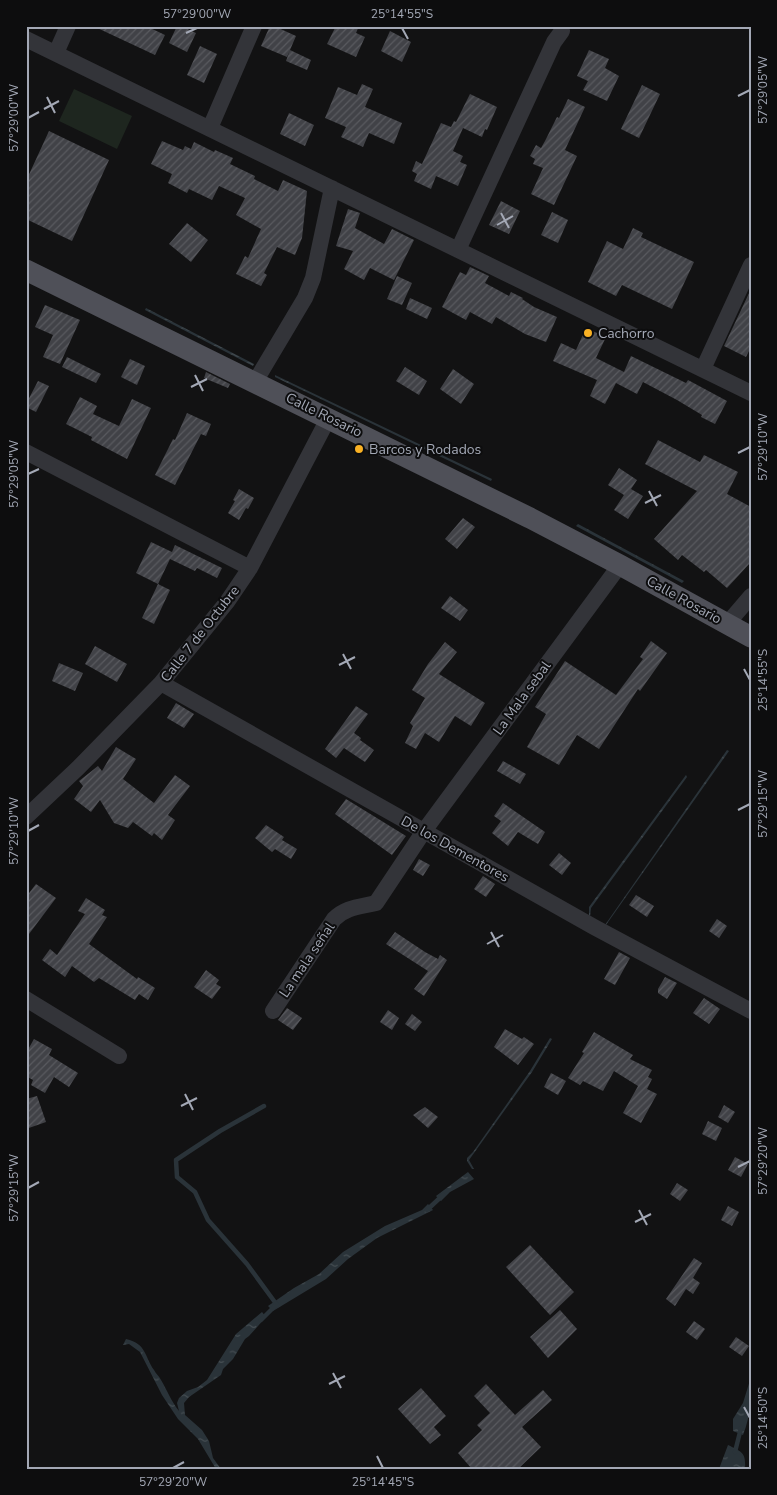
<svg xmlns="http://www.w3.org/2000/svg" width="777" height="1495" font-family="'Nunito Sans',sans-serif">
  <defs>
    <pattern id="water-ripples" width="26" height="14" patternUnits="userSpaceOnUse" patternTransform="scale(1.25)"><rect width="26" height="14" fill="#2a3339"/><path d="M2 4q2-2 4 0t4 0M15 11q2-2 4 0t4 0" fill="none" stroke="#464e53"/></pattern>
    <pattern id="building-hatch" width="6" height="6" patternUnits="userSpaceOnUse" patternTransform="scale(1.25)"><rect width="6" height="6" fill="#414247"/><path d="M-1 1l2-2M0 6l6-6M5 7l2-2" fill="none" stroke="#595a5f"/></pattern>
  </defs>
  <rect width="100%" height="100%" fill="#121213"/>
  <!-- grass -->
  <path fill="#1e261f" d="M74,89l58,27 -15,33 -58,-28z"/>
  <!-- water -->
  <path fill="url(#water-ripples)" d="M146,308l108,56 -1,2 -108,-56z
    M275,375l217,104 -1,2 -216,-104z
    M578,524l106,57 -2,2 -106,-57z
    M727,750l2,1 -123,174h-1z
    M686,775l1,2 -96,131 -1,9h-1v-10z
    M550,1038l2,1 -20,33 -63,88 5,9h-2l-5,-8v-3l6,-6 57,-81z
    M468,1172l6,7 -24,13 -9,9 -5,-5z
    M428,1204l5,6 -56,28 -29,21 -22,20 -53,32 -5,-5 26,-18 25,-14 24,-22 42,-26 37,-16z
    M262,1312l4,5 -17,19 -4,3 -12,20 -10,10 -2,6 -32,22 -5,6 1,12 17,15 7,11 4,17 8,11h-5l-18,-30 -20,-20 -16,-24 -22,-43 -11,-8 -6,1 3,-6c21,5 18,17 28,31 2,4 5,6 7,10 6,10 10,21 18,31l-2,-8 2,-5 8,-7 11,-4 9,-7 29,-46z
    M751,1377c0,22 0,37 -8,58l-10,-4v-12l10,-16z
    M728,1445c14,7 18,7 17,24h-26z"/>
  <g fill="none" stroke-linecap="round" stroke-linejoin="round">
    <!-- stream -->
    <path stroke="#2a3339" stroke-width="4.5" d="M264,1106l-44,25 -44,29 1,17 18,15 13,28 39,44 30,41
      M427,1210l16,-15
      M261,1320l14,-14
      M735,1452l6,-24"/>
  </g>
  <!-- building -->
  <path fill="url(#building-hatch)" d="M93,26h53l19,9 -10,20z
    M177,26h4l15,7 -9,19 -18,-9z
    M270,26h4l22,10 -9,21 -26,-11z
    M336,26h23l-3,7 9,4 -9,20 -29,-13z
    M390,31l21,11 -9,20 -21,-11z
    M200,46l17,8 -13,29 -17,-8z
    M290,50l21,10 -4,10 -21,-9z
    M589,50l20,9 -4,9 14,8 -12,25 -24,-11 5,-9 -11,-5z
    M362,84l11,5 -8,18 37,16 -8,21 -25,-11 -6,14 -22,-10 5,-10 -21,-9 13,-31 19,8z
    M642,85l18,9 -21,44 -18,-9z
    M470,94l27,13 -10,23 -2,-1 -3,8 -19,-9 -10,23 10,5 -3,6 7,3 -9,21 -22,-10 -5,13 -17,-8 3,-7 -5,-3 4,-10 6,3 19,-41 10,4 3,-6 2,1z
    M568,99l17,8 -20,43 12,6 -23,49 -23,-11 12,-26 -10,-4 2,-5 -5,-3 6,-11 5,3 4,-7 12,-24 2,1z
    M289,113l25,12 -9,21 -25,-12z
    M49,131l60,29 -37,81 -46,-22v-38z
    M162,141l21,9 2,-4 6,3 3,-7 20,10 1,-2 18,8 -3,6 25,12 -1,3 24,12 5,-11 24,11 -5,47 -7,17 -18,-8 -13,26 3,2 -6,11 -25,-12 9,-18 3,2 13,-29 -25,-14 9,-17 -26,-12 -7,14 -23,-11 -2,4 -19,-10 4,-9 -21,-10z
    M501,201l19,10 -11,23 -20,-9z
    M348,209l12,4 -5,15 29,16 8,-15 22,11 -20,40 -24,-12 -6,12 -20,-11 9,-18 -17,-5z
    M552,212l16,8 -10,23 -17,-8z
    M187,223l21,17 -17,22 -22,-18z
    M633,228l10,5 -2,4 53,25 -22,47 -50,-24 -6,11 -28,-14 19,-41 16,8z
    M470,267l19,9 -4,7 24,13 2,-4 12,6 -1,1 12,8 23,10 -11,25 -21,-8 -29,-17 -4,7 -22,-12 -4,8 -24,-13 18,-35 6,3z
    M397,276l15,7 -10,22 -15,-6z
    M751,289v58l-5,10 -22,-11z
    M410,298l22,10 -5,11 -21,-10z
    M45,305l35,15 -20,44 -17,-7 10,-22 -18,-8z
    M586,328l20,9 -10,21 28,14 7,-16 55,27 2,-3 39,21 -12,23 -14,-7 1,-2 -25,-15 -34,-18 -6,12 -21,-11 -11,21 -15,-8 7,-16 -44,-19 8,-18 15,7z
    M67,357l34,17 -5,9 -34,-16z
    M130,359l15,7 -8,19 -16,-8z
    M405,367l22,14 -8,14 -23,-14z
    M453,369l21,15 -13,20 -21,-15z
    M206,372l24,12 -2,4 -24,-10z
    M38,381l11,5 -13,26 -10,-5v-3z
    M80,397l17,9 -4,8 26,12 13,-27 19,9 -24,51 -36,-19 1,-3 -26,-13z
    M187,413l24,11 -5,12 -5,-2 -26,51 -20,-10 18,-36 2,1z
    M658,440l42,22 4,-7 34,17 -11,22 24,13v55l-24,26 -21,-18 -2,2 -22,-17 -4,5 -24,-21 43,-48 -52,-27z
    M619,468l18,12 -6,9 12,7 -15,23 -14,-9 10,-15 -16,-10z
    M239,489l15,9 -6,11 -2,-1 -7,12 -11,-7 7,-12 -2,-1z
    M463,518l12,9 -18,22 -12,-10z
    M151,542l21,10 3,-7 47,23 -5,10 -20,-10 -2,3 -25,-12 -12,25 -22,-11z
    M158,584l12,6 -16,34 -12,-6z
    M450,596l18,14 -8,11 -19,-13z
    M651,641l16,12 -27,38 -2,-2 -39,60 -22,-14 -18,30 -32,-18 19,-33 -11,-7 30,-46 51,34 27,-36 -3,-2z
    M445,642l12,10 -18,22 46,29 -14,23 -16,-10 -16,26 -14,-9 -9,16 -11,-6 8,-17 -3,-3 15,-25 -13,-8 16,-26z
    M95,646l32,18 -10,18 -32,-18z
    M59,663l24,10 -8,18 -23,-10z
    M176,703l18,11 -10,14 -17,-10z
    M356,706l12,8 -14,19 7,5 -1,2 14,10 -9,12 -21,-14 -8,10 -11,-9z
    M116,747l20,12 -13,20 31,24 21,-28 15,11 -22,29 7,5 -13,20 -8,-7 -2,3 -19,-14 -5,6 -14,-5 -14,-23 -9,12 -17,-13 9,-13 -4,-5 19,-15 4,5z
    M503,761l23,13 -6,10 -23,-13z
    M346,799l60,37 -14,19 -57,-41z
    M503,803l42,29 -7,12 -20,-12 -10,14 -16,-13 9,-12 -7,-5z
    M266,825l18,12 -2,3 15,9 -6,10 -16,-10 -3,3 -17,-14z
    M559,853l12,10 -9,12 -13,-10z
    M419,859l11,6 -7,11 -10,-6z
    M483,876l12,8 -9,13 -12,-8z
    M36,884l20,14 -30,40v-41z
    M636,895l18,11 -7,11 -18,-12z
    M86,898l19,12 -3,5 5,2 -18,27 48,35 1,-2 17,11 -7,12 -9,-6 -4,6 -36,-22 -5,4 -22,-16 -7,11 -23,-17 8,-11 7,6 28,-41 -7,-3z
    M717,919l10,7 -8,12 -10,-7z
    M395,932l30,20 13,7 2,-4 7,5 -23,36 -10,-7 14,-18 -42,-27z
    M619,952l11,6 -15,27 -11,-6z
    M206,970l13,10 -3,4 5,3 -9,12 -18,-12z
    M665,977l12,6 -10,16 -9,-6v-4z
    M704,998l16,11 -11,15 -16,-11z
    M287,1008l15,10 -9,12 -15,-10z
    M388,1010l11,8 -7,12 -12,-8z
    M412,1014l10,8 -7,9 -10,-7z
    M505,1029l17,10 2,-2 10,7 -16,21 -24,-18z
    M594,1032l39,23 -3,4 22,11 -4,7 4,2 -5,10 10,5 -16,29 -18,-10 15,-27 -24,-15 -11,20 -20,-10 -3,4 -12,-7 16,-25 -2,-1z
    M34,1039l18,10 -3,6 29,18 -9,14 -15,-10 -9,16 -14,-8 2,-5 -7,-4v-23z
    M551,1073l15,8 -8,14 -14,-8z
    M37,1096l9,26 -20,7v-30z
    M724,1105l11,7 -7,11 -10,-6z
    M425,1107l13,10 -10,11 -15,-13z
    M708,1121l14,7 -6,13 -14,-7z
    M735,1157l13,7 -7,13 -13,-7z
    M677,1183l11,7 -8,11 -10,-7z
    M728,1206l11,6 -7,14 -11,-6z
    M530,1245l44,47 -24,23 -44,-48z
    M694,1258l8,5 -9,15 7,5 -7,11 -7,-5 -11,17 -9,-7z
    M560,1310l17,19 -29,29 -18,-21z
    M694,1321l11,8 -8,11 -11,-8z
    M736,1337l13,9 -7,10 -13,-9z
    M486,1384l29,31 28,-25 9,10 -30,27 19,20 -23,22h-46l-14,-16 24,-23 -5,-5 13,-12 -16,-17z
    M421,1388l25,28 -12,11 7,8 -11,9 -32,-35z"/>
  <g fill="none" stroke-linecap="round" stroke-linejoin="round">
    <!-- minor -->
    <path stroke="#333439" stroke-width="16" d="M26,39l725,354
      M56,53l12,-27
      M210,128l44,-102
      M458,250l96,-208 8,-11
      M703,369l48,-104
      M255,382l50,-84 8,-20 19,-90
      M26,452l224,116
      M727,624l24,-28
      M161,683l433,244 157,84
      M26,817l52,-49 83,-85 66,-81 23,-34 79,-151
      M26,999l93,57
      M273,1011l61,-92c12,-12 26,-12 42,-16l48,-72 196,-266"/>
    <!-- major -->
    <path stroke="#4f5058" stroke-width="21" d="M26,270l504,248 90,47 131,72"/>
  </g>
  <!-- ticks -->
  <path fill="none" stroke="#a3a8b5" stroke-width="2" d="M402,28l6,11M186,33l11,-5M738,96l12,-6M47,97l8,16M44,109l15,-8M28,118l11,-6M501,213l8,15M497,225l16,-9M195,375l8,16M191,387l16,-8M738,453l12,-6M28,474l11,-5M649,491l8,15M645,503l16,-8M343,654l8,15M339,665l16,-8M744,669l6,11M738,810l12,-6M28,831l11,-6M491,932l8,15M487,944l16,-9M185,1094l8,16M181,1106l16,-8M738,1167l12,-6M28,1188l11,-6M639,1210l8,15M635,1222l16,-8M333,1373l8,15M329,1384l16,-8M744,1407l6,11M377,1456l6,12M173,1468l11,-6"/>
  <!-- markers -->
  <g fill="#f9b124" stroke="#0d0d0e" stroke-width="2">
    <circle cx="588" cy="333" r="5"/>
    <circle cx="359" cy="449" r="5"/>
  </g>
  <g text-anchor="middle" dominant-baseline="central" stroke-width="4" stroke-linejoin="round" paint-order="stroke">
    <!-- poi labels -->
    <g font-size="14" fill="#a3a8b5" stroke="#0d0d0e" text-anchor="start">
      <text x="598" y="333">Cachorro</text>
      <text x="369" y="449">Barcos y Rodados</text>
    </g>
    <!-- street labels -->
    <g font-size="14" fill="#a3a8b5" stroke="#0d0d0e">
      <text transform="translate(324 415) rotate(26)">Calle Rosario</text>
      <text transform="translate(684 600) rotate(29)">Calle Rosario</text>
      <text transform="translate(200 634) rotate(-52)">Calle 7 de Octubre</text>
      <text transform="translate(522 698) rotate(-54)">La Mala sebal</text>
      <text transform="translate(455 849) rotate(29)">De los Dementores</text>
      <text transform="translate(307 960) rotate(-56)">La mala señal</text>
    </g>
  </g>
  <!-- border -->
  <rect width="777" height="1495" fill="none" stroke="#0d0d0e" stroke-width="55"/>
  <rect x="28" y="28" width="722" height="1440" fill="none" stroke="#a3a8b5" stroke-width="2"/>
  <g font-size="12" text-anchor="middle" fill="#a3a8b5">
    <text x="197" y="18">57°29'00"W</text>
    <text x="402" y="18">25°14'55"S</text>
    <text transform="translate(763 90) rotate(-90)" y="4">57°29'05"W</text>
    <text transform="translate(14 118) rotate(-90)" y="4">57°29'00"W</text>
    <text transform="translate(763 447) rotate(-90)" y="4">57°29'10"W</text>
    <text transform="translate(14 474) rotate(-90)" y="4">57°29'05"W</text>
    <text transform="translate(763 680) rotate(-90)" y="4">25°14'55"S</text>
    <text transform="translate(763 804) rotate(-90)" y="4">57°29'15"W</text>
    <text transform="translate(14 831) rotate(-90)" y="4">57°29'10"W</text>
    <text transform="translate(763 1161) rotate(-90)" y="4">57°29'20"W</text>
    <text transform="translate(14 1188) rotate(-90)" y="4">57°29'15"W</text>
    <text transform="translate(763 1418) rotate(-90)" y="4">25°14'50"S</text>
    <text x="173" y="1486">57°29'20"W</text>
    <text x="383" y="1486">25°14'45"S</text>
  </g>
</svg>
